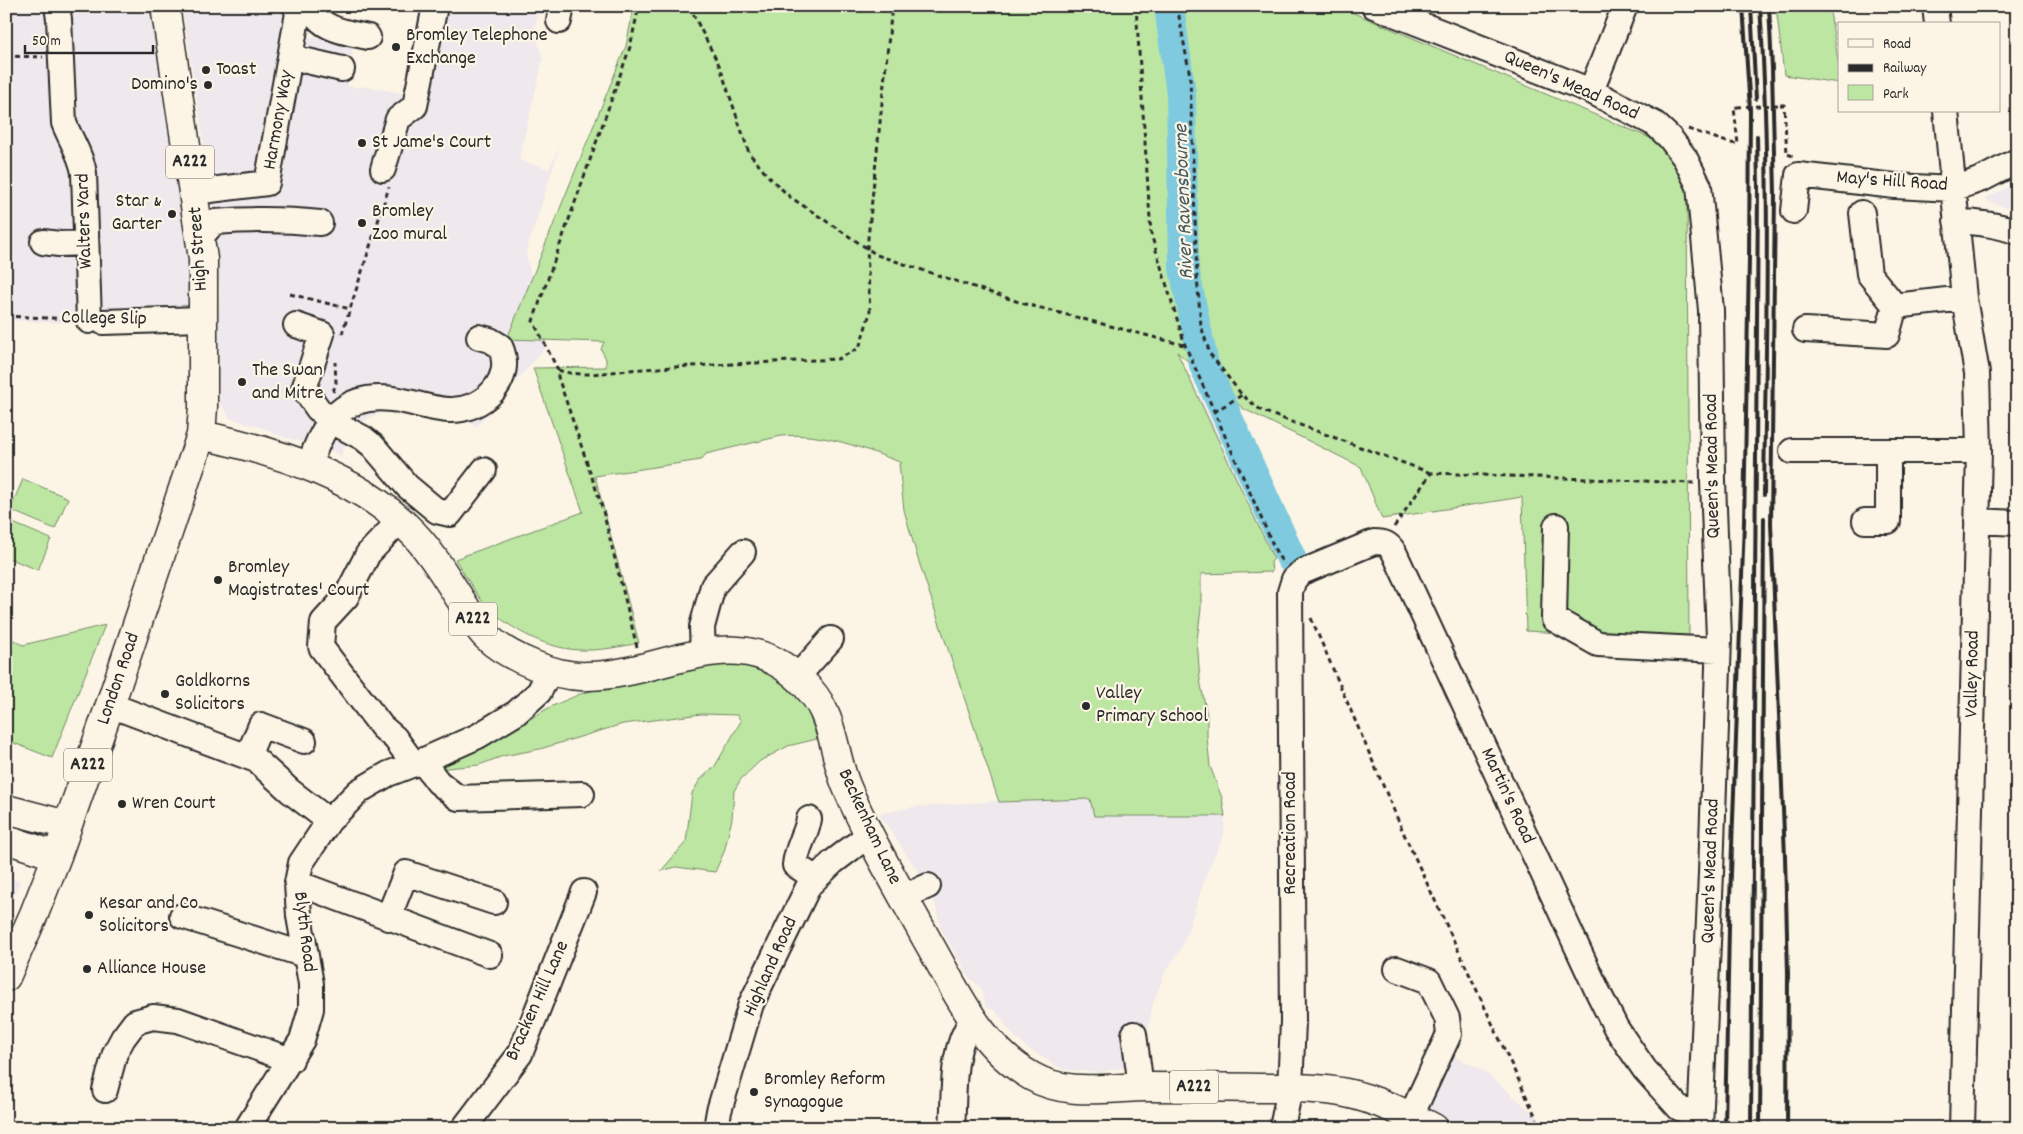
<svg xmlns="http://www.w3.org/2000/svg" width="2023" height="1134" font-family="Dekko,sans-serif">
  <rect width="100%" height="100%" fill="#fcf5e5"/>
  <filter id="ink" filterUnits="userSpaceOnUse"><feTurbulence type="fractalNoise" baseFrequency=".02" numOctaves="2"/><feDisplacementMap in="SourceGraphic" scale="10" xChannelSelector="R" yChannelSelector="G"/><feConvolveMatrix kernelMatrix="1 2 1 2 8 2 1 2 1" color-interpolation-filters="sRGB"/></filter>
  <g filter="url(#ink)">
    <!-- built -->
    <path fill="#efe8ec" d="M6,6h146l40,220v91l-82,9 -104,-6z
      M182,6h121l-2,30 52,8 -5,42 13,2 1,-2 40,7 2,-11h3l12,-76h137l-5,8h-13l-4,17 9,28 -24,101 30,9 11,-23 -34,107 20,94 -70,80 -12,-8 -68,-9 -13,1 -17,9 -10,9 -14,21v7l-7,-5 -64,-19 1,-2 -42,-13 -10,-15 -2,-67 2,-48 -10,-105z
      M2017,183v29l-31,-12v-2z
      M1176,351l27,50 71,158 -3,3 1,10 -71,2v35l-4,31 3,40 7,35v22l3,29 12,32 3,18 -1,19 -16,35 -23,69 -4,10 -16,23 -12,31 -12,63h-11l-28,6 -39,-2 -36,-22 -14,-13 -17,-24 -10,-4 -5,-19 -12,-11 -28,-48 -8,-34 -5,-9 -49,-72 34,-7 86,-6 -81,-242 -14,-49 -5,-46z
      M6,875l14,7 -14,32z
      M1440,1050l41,19 70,59h-142z"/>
    <!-- green -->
    <path fill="#bde6a2" stroke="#748866" d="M634,6h703l325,137 25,42 2,455 -163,-9 -4,-134 -140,22 -21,-52 -117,-58 -67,-57 97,207 -3,3 1,10 -71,2v35l-4,31 3,40 7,35v22l3,29 12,32 3,18h-131l-4,-17 -91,3 -81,-243 -14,-49 -5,-46 3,-1c-39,-15 -79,-31 -121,-27l-75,18 -5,6 -106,16 44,167c-20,4 -40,8 -60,7 -36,-2 -74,-23 -97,-49 -10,-13 -18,-28 -27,-42l128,-47 -50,-144 73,-1v-8l-5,-10 3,-7 -97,-3 119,-293z
      M1776,6h53l10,60v17l-55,-8z
      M23,479l45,19 -13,31 -45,-19z
      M6,520l45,19 -13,31 -32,-13z
      M105,625l-53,133 -46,-18v-104l17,9z
      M697,663l56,1 43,25 11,19 10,31 -29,7 -28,15 -19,18 -7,12 -2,28 -8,33 -9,20 -39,-5 -15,4 25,-29 6,-49 8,-13 15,-14 26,-45 -4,-6 -36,-1 -78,10 -83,25 -37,7 -24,9 -42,4 58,-29 55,-33 30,-13z"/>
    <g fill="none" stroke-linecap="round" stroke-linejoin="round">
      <!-- river -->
      <path stroke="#7fcadf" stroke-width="30" d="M1169,6l12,88 3,175 20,96 87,193"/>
      <defs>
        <path id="minor" d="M57,6l2,13 5,104c7,18 17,31 20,50l5,148
          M310,6c10,24 35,26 58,31
          M1374,6l217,85 64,33 15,14 15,20 14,28 12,124 2,172 6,156 -8,235 -11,255
          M1935,6l2,18
          M559,21l3,-15
          M290,57l52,12
          M1591,91l34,-85
          M1946,111l18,187 13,75 2,78 -17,677
          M383,169l15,-50 17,-13 20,-100
          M194,192l73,-9 31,-170 -3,-7
          M1794,211l4,-36 97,11 58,3 29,-10 35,-18
          M1862,213l7,61 26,32 69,-8
          M1956,221c21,2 41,3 61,11
          M201,237l13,-15c36,-3 70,-3 106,1
          M43,242l16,2 27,-1
          M103,322l99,-3
          M296,325l26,9 -18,55 14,20 13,12 32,17 10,8 34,40 30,25 13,3 34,-44
          M1805,330l82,5 8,-29
          M1792,451h187
          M309,467c14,-47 36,-77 90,-67 16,3 33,9 49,10 34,2 68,-30 52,-64l-10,-6 -11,-3
          M400,520l-32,34 -22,43 -23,25 -2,25 61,80 13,11 19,26
          M1865,521h23v-70
          M1977,521l40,2
          M1556,526l-2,93 44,25 120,6
          M703,653l-1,-26 11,-41 30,-34
          M797,677l34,-38
          M110,705l146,55 34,31 39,30
          M248,756l13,-31 43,16
          M422,761l16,21 20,16 124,-4
          M809,819c-3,16 -13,30 -14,46l20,13
          M297,883l193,72
          M903,897l25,-11
          M182,916l123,39
          M388,918l18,-45 88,29
          M1397,969l32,12 18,37 2,16 -38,82
          M1134,1034l7,53
          M105,1090l10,-37 8,-15 12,-16 18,-5 25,3 113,40
          M247,1128l55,-88 9,-31v-25l-12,-68 -2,-33 4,-20 28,-42 30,-30 29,-17 34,-13 56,-25 38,-23 23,-21 11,-21
          M464,1128l56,-74 64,-162
          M716,1128l3,-17 32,-107 58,-119 24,-23 37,-28
          M952,1128c3,-38 -2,-76 20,-108
          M1282,1128l8,-40 3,-66 -3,-430 4,-13 8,-7 72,-30c10,0 14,1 20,10l203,438 19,38 29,42 34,38 21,9"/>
        <path id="major" d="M201,435c74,16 160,42 213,99 20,21 34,47 50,71 7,11 13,23 23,32 13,13 30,21 47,28 17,7 36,12 54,11 81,-1 154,-65 222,14 24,27 23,63 36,95 22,53 54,105 81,155 29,50 52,106 104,136 36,21 78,11 117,11 37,0 74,0 111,1 28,0 58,-1 87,5 30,6 60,21 88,35
          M6,809l61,16
          M6,839l51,17
          M6,977l28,-63 23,-58 53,-151 91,-270 2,-28v-148l-38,-253"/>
      </defs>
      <!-- minor casing -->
      <use href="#minor" stroke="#2b2b2b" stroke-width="28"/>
      <!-- major casing -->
      <use href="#major" stroke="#2b2b2b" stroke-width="31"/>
      <!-- path -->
      <path stroke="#2b2b2b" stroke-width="3" stroke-dasharray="5 4" stroke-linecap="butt" d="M689,6l31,61 29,86 18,22 23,22 87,58 148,49 159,41
        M1136,6l15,228 34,111 92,209 7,10
        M1177,6l13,70 7,201 4,49 9,28 32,41 20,16 169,62
        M6,56l37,1
        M1780,105h4l3,49 6,2
        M1688,129l42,14 8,1 -4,-36 3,-1
        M290,294l60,15
        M6,316l64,3
        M342,334l47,-147
        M558,370c26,9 57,0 84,-1 65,-4 131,-7 196,-10l21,-11 11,-35 -3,-65 25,-242
        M333,392l3,-9 -1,-21
        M1214,412l28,-17
        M1394,527l37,-54 263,10
        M1311,618l93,216 137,294
        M637,647l-35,-140 -44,-130v-7l-25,-49 97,-274 9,-41"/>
      <!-- minor -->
      <use href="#minor" stroke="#fcf5e5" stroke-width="24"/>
      <!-- major -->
      <use href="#major" stroke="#fcf5e5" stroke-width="28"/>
      <!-- rail -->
      <path stroke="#2b2b2b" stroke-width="4" d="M1751,6l5,93
        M1760,6c11,163 6,326 4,489
        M1769,6l3,63 3,125 -4,330 14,333 3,117 -1,154
        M1725,1128l4,-201 15,-405 5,-263 1,-150 -7,-103
        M1751,1128l7,-941 -1,-51
        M1760,1128l4,-610"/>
      <!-- path-bridge -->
      <path stroke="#2b2b2b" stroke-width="3" stroke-dasharray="5 4" stroke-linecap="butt" d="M1737,107l43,-2"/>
    </g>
  </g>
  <!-- markers -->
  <g fill="#2b2b2b" stroke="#fcf5e5" stroke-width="2">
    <circle cx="396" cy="47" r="5"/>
    <circle cx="206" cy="70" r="5"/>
    <circle cx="208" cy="85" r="5"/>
    <circle cx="362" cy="143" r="5"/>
    <circle cx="172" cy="214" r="5"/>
    <circle cx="362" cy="223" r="5"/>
    <circle cx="242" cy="382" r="5"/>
    <circle cx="218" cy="580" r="5"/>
    <circle cx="165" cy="694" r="5"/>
    <circle cx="1086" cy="706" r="5"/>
    <circle cx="122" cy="804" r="5"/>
    <circle cx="89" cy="915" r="5"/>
    <circle cx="87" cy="969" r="5"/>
    <circle cx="754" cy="1092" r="5"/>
  </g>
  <g text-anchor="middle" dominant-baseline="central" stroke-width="4.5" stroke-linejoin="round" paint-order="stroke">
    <!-- shield labels -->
    <g fill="#fcf5e5" stroke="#6a6863" stroke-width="1">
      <rect x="166" y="145.5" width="48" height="33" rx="4"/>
      <rect x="449" y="602.5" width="48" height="33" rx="4"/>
      <rect x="64" y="748.5" width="48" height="33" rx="4"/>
      <rect x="1170" y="1070.5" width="48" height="33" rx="4"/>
    </g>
    <g font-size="19" font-weight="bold" fill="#2b2b2b">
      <text x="190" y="162">A222</text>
      <text x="473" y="619">A222</text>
      <text x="88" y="765">A222</text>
      <text x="1194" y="1087">A222</text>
    </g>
    <!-- poi labels -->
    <g font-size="20" fill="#2b2b2b" stroke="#fcf5e5" text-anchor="start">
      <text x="406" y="36">Bromley Telephone<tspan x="406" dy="23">Exchange</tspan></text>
      <text x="216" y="70">Toast</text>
      <text x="198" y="85" text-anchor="end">Domino's</text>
      <text x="372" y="143">St Jame's Court</text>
      <text x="162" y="202" text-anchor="end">Star &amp;<tspan x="162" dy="23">Garter</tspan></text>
      <text x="372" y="212">Bromley<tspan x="372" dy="23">Zoo mural</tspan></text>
      <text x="252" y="371">The Swan<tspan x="252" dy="23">and Mitre</tspan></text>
      <text x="228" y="568">Bromley<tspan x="228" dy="23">Magistrates' Court</tspan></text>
      <text x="175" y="682">Goldkorns<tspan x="175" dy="23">Solicitors</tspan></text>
      <text x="1096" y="694">Valley<tspan x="1096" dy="23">Primary School</tspan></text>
      <text x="132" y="804">Wren Court</text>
      <text x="99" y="904">Kesar and Co<tspan x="99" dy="23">Solicitors</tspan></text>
      <text x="97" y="969">Alliance House</text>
      <text x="764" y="1080">Bromley Reform<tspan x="764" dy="23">Synagogue</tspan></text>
    </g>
    <!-- street labels -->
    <g font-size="20" fill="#2b2b2b" stroke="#fcf5e5">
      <text transform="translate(1571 86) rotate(24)">Queen's Mead Road</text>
      <text transform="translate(279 120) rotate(-80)">Harmony Way</text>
      <text transform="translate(1892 182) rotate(4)">May's Hill Road</text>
      <text transform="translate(85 221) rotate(-92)">Walters Yard</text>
      <text transform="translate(199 249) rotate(-94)">High Street</text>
      <text transform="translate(104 319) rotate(1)">College Slip</text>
      <text transform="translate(1713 466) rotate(-91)">Queen's Mead Road</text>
      <text transform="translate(1973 674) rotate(-89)">Valley Road</text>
      <text transform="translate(119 679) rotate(-71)">London Road</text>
      <text transform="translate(1507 796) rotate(65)">Martin's Road</text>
      <text transform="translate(869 827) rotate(65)">Beckenham Lane</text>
      <text transform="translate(1291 833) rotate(-90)">Recreation Road</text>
      <text transform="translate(1711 871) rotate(-88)">Queen's Mead Road</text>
      <text transform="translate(304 932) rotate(83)">Blyth Road</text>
      <text transform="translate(771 967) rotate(-66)">Highland Road</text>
      <text transform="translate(538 1001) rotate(-66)">Bracken Hill Lane</text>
    </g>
    <!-- water labels -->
    <g font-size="21" font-style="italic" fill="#445b61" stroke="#fcf5e5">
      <text transform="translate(1185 202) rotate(-92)">River Ravensbourne</text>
    </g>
  </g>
  <!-- margin -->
  <rect width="2023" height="1134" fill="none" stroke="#fcf5e5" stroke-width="25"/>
  <rect x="12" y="12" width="1998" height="1109" fill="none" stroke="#2b2b2b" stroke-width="2" filter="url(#ink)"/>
  <!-- legend -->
  <rect x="1838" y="22" width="162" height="90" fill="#fcf5e5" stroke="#a8a49b"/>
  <rect x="1848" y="39" width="25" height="8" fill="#fcf5e5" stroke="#a8a49b"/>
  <text x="1883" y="48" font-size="15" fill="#2b2b2b">Road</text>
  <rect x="1848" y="64" width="25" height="8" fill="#2b2b2b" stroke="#a8a49b"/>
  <text x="1883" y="72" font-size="15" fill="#2b2b2b">Railway</text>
  <rect x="1848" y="85" width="25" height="15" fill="#bde6a2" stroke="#a8a49b"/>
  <text x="1883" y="98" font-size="15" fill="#2b2b2b">Park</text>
  <!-- scale -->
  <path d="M25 45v8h128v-8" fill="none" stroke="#2b2b2b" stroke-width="2.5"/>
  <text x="32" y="45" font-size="15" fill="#2b2b2b" stroke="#fcf5e5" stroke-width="4" paint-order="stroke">50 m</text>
</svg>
